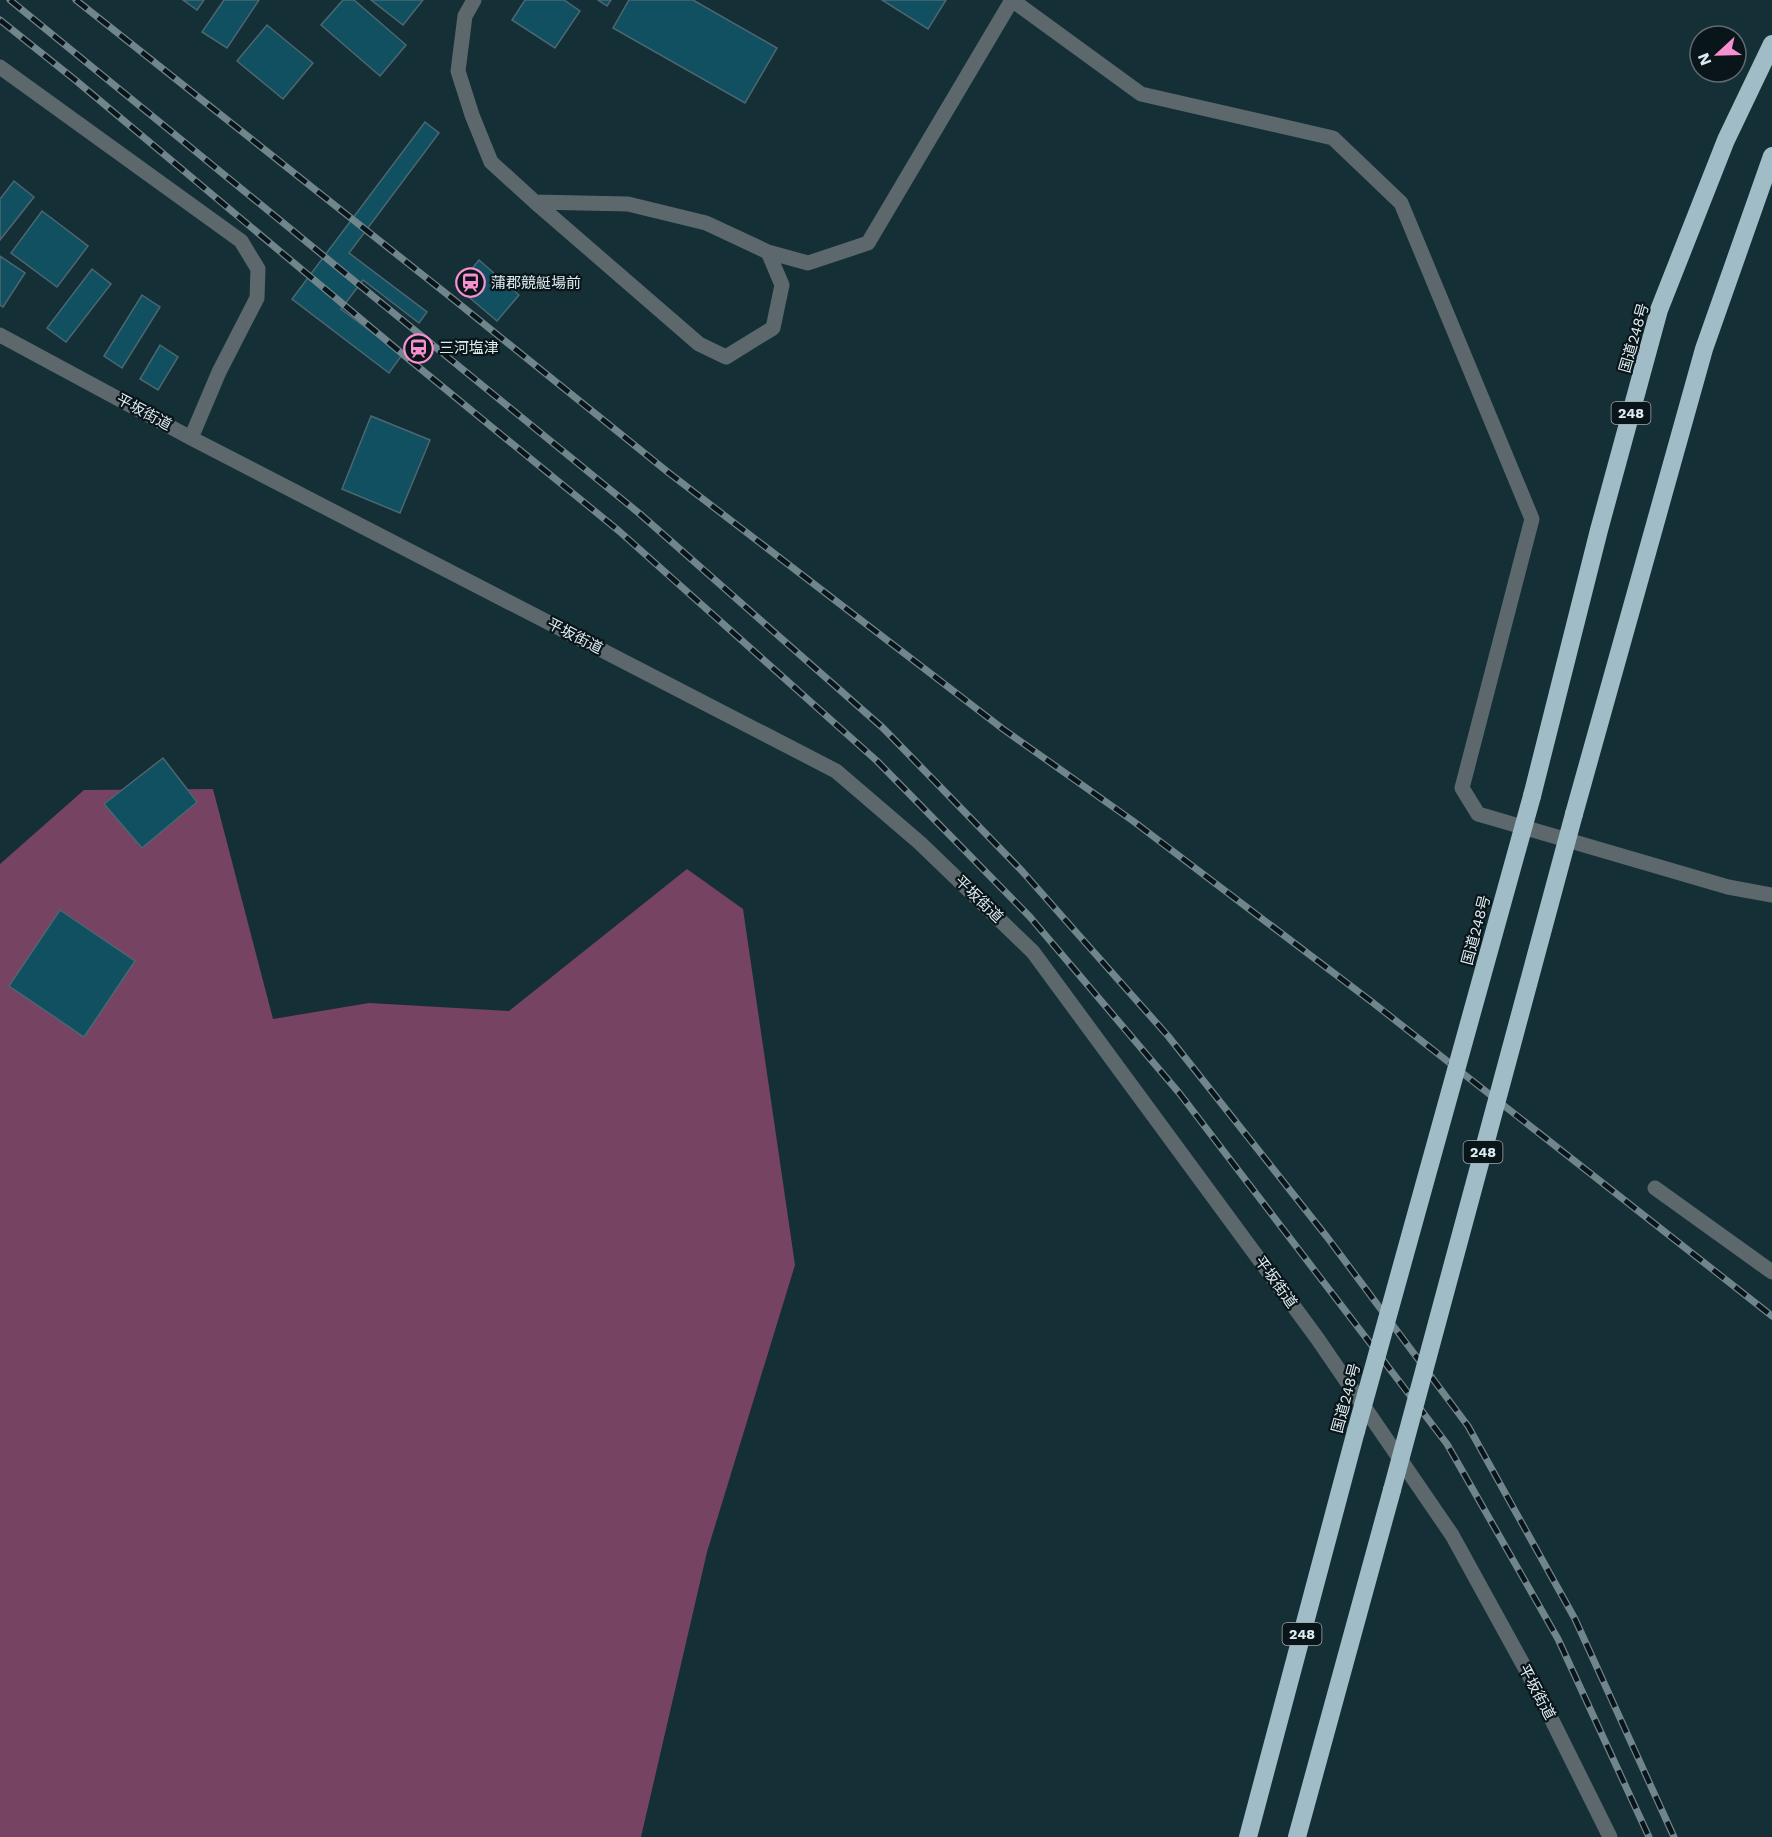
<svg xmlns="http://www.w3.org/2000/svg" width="1772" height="1837" font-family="'Work Sans','Noto Sans JP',sans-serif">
  <rect width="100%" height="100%" fill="#152f37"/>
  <!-- forest -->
  <path fill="#764363" d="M213,789l60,230 96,-16 140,8 178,-142 56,40 52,356 -88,287 -66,285h-641v-973l84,-74z"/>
  <!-- building -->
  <path fill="#115061" stroke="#4c6770" stroke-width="1.5" d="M183,0h21l-7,10z
    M224,0h35l-32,48 -25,-16z
    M343,0h11l52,45 -26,31 -59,-51z
    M371,0h52l-20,25z
    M525,0h39l16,11 -25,37 -43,-28z
    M598,0h13l-4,6z
    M629,0h64l84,48 -32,55 -132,-75z
    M882,0h64l-18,29z
    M267,25l46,38 -30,36 -46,-38z
    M425,122l14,11 -90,120 78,59 -8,11 -56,-43 -22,29 61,46 -13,18 -97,-74z
    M14,181l20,16 -34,43v-41z
    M42,211l46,35 -31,41 -46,-34z
    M0,256l25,17 -22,34 -3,-2z
    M479,260l40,35 -22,26 -40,-34z
    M92,269l19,15 -45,58 -19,-14z
    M142,295l18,12 -38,61 -18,-12z
    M160,345l18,12 -20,33 -18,-11z
    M371,416l59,24 -30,73 -58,-24z
    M163,758l34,44 -55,46 -38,-44z
    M60,910l75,51 -51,76 -75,-51z"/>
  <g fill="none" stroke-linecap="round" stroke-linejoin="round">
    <!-- minor -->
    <path stroke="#5c686c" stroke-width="15" d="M474,0l-9,16 -7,55 14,44 19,47 44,40 164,142 27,13 47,-29 9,-43 -14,-33 -62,-29 -78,-19 -93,-2
      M1012,0l129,94 192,44 68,65 131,316 -70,269 16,26 250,73 44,8
      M0,67l241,174 17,28 -1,29 -38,74 -28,66
      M768,252l40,11 60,-20 144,-243
      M0,335l191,103 645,333 84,72 113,109 284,386 135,197 84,153 74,149
      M1655,1188l117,84"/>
    <!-- highway -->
    <path stroke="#a0bdc7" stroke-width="18" d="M1532,796l67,-266 60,-220 67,-170 46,-96
      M1574,814l130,-465 68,-193
      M1248,1837l108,-406
      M1297,1837l95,-347"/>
    <defs>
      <path id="rail" d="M10,0l630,514 243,214 139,143 146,165 159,201 141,189 107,193 99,218
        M76,0l377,299 216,174 334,256 130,92 239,181 400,314
        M0,20l74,59 337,282 208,170 258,230 153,156 150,177 267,350 111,195 91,198"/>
    </defs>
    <!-- rail casing -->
    <use href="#rail" stroke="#70858c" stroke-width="7"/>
    <!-- rail -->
    <use href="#rail" stroke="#0a1519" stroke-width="4.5" stroke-dasharray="14" stroke-linecap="butt"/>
    <!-- highway-bridge -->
    <path stroke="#a0bdc7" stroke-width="18" d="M1356,1431l176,-635
      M1392,1490l182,-676"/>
  </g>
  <!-- icons -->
  <defs>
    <symbol id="station-ring" viewBox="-11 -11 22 22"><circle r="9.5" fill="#0a1519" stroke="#f690d0" stroke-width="1.5"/><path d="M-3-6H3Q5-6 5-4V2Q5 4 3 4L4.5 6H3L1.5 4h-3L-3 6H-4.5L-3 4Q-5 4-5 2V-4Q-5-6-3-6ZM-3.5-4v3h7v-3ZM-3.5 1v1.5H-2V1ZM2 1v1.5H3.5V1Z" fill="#f690d0"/></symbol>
  </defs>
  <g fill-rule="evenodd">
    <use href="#station-ring" x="454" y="266" width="33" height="33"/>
    <use href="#station-ring" x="402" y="332" width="33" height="33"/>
  </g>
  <g text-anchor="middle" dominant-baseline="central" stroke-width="4.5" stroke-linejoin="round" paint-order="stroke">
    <!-- shield labels -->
    <g fill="#0a1519" stroke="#9eacb0" stroke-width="1.5">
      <rect x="1611.5" y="402" width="39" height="22" rx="4.5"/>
      <rect x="1463.5" y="1141" width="39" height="22" rx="4.5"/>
      <rect x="1282.5" y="1623" width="39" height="22" rx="4.5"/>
    </g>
    <g font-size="14" font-weight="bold" fill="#ddecf1">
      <text x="1631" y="413">248</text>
      <text x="1483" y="1152">248</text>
      <text x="1302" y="1634">248</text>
    </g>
    <!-- poi labels -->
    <g font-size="15" fill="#ddecf1" stroke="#0a1519" text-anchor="start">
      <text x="491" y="283">蒲郡競艇場前</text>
      <text x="439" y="348">三河塩津</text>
    </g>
    <!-- street labels -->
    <g font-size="15" fill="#ddecf1" stroke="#0a1519">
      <text transform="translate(1634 338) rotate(-74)">国道248号</text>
      <text transform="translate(144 412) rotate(28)">平坂街道</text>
      <text transform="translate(575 636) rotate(27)">平坂街道</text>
      <text transform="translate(979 899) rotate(44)">平坂街道</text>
      <text transform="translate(1476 930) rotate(-75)">国道248号</text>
      <text transform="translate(1276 1282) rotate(54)">平坂街道</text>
      <text transform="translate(1346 1398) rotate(-75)">国道248号</text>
      <text transform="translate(1537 1692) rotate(62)">平坂街道</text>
    </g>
  </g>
  <!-- north arrow -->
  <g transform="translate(1718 54) rotate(248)"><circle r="28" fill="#0a1519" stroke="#5e6b6f" stroke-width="1.5"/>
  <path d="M0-4.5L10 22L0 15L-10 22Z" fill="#f690d0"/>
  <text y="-9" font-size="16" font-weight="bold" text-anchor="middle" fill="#ddecf1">N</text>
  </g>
</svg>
